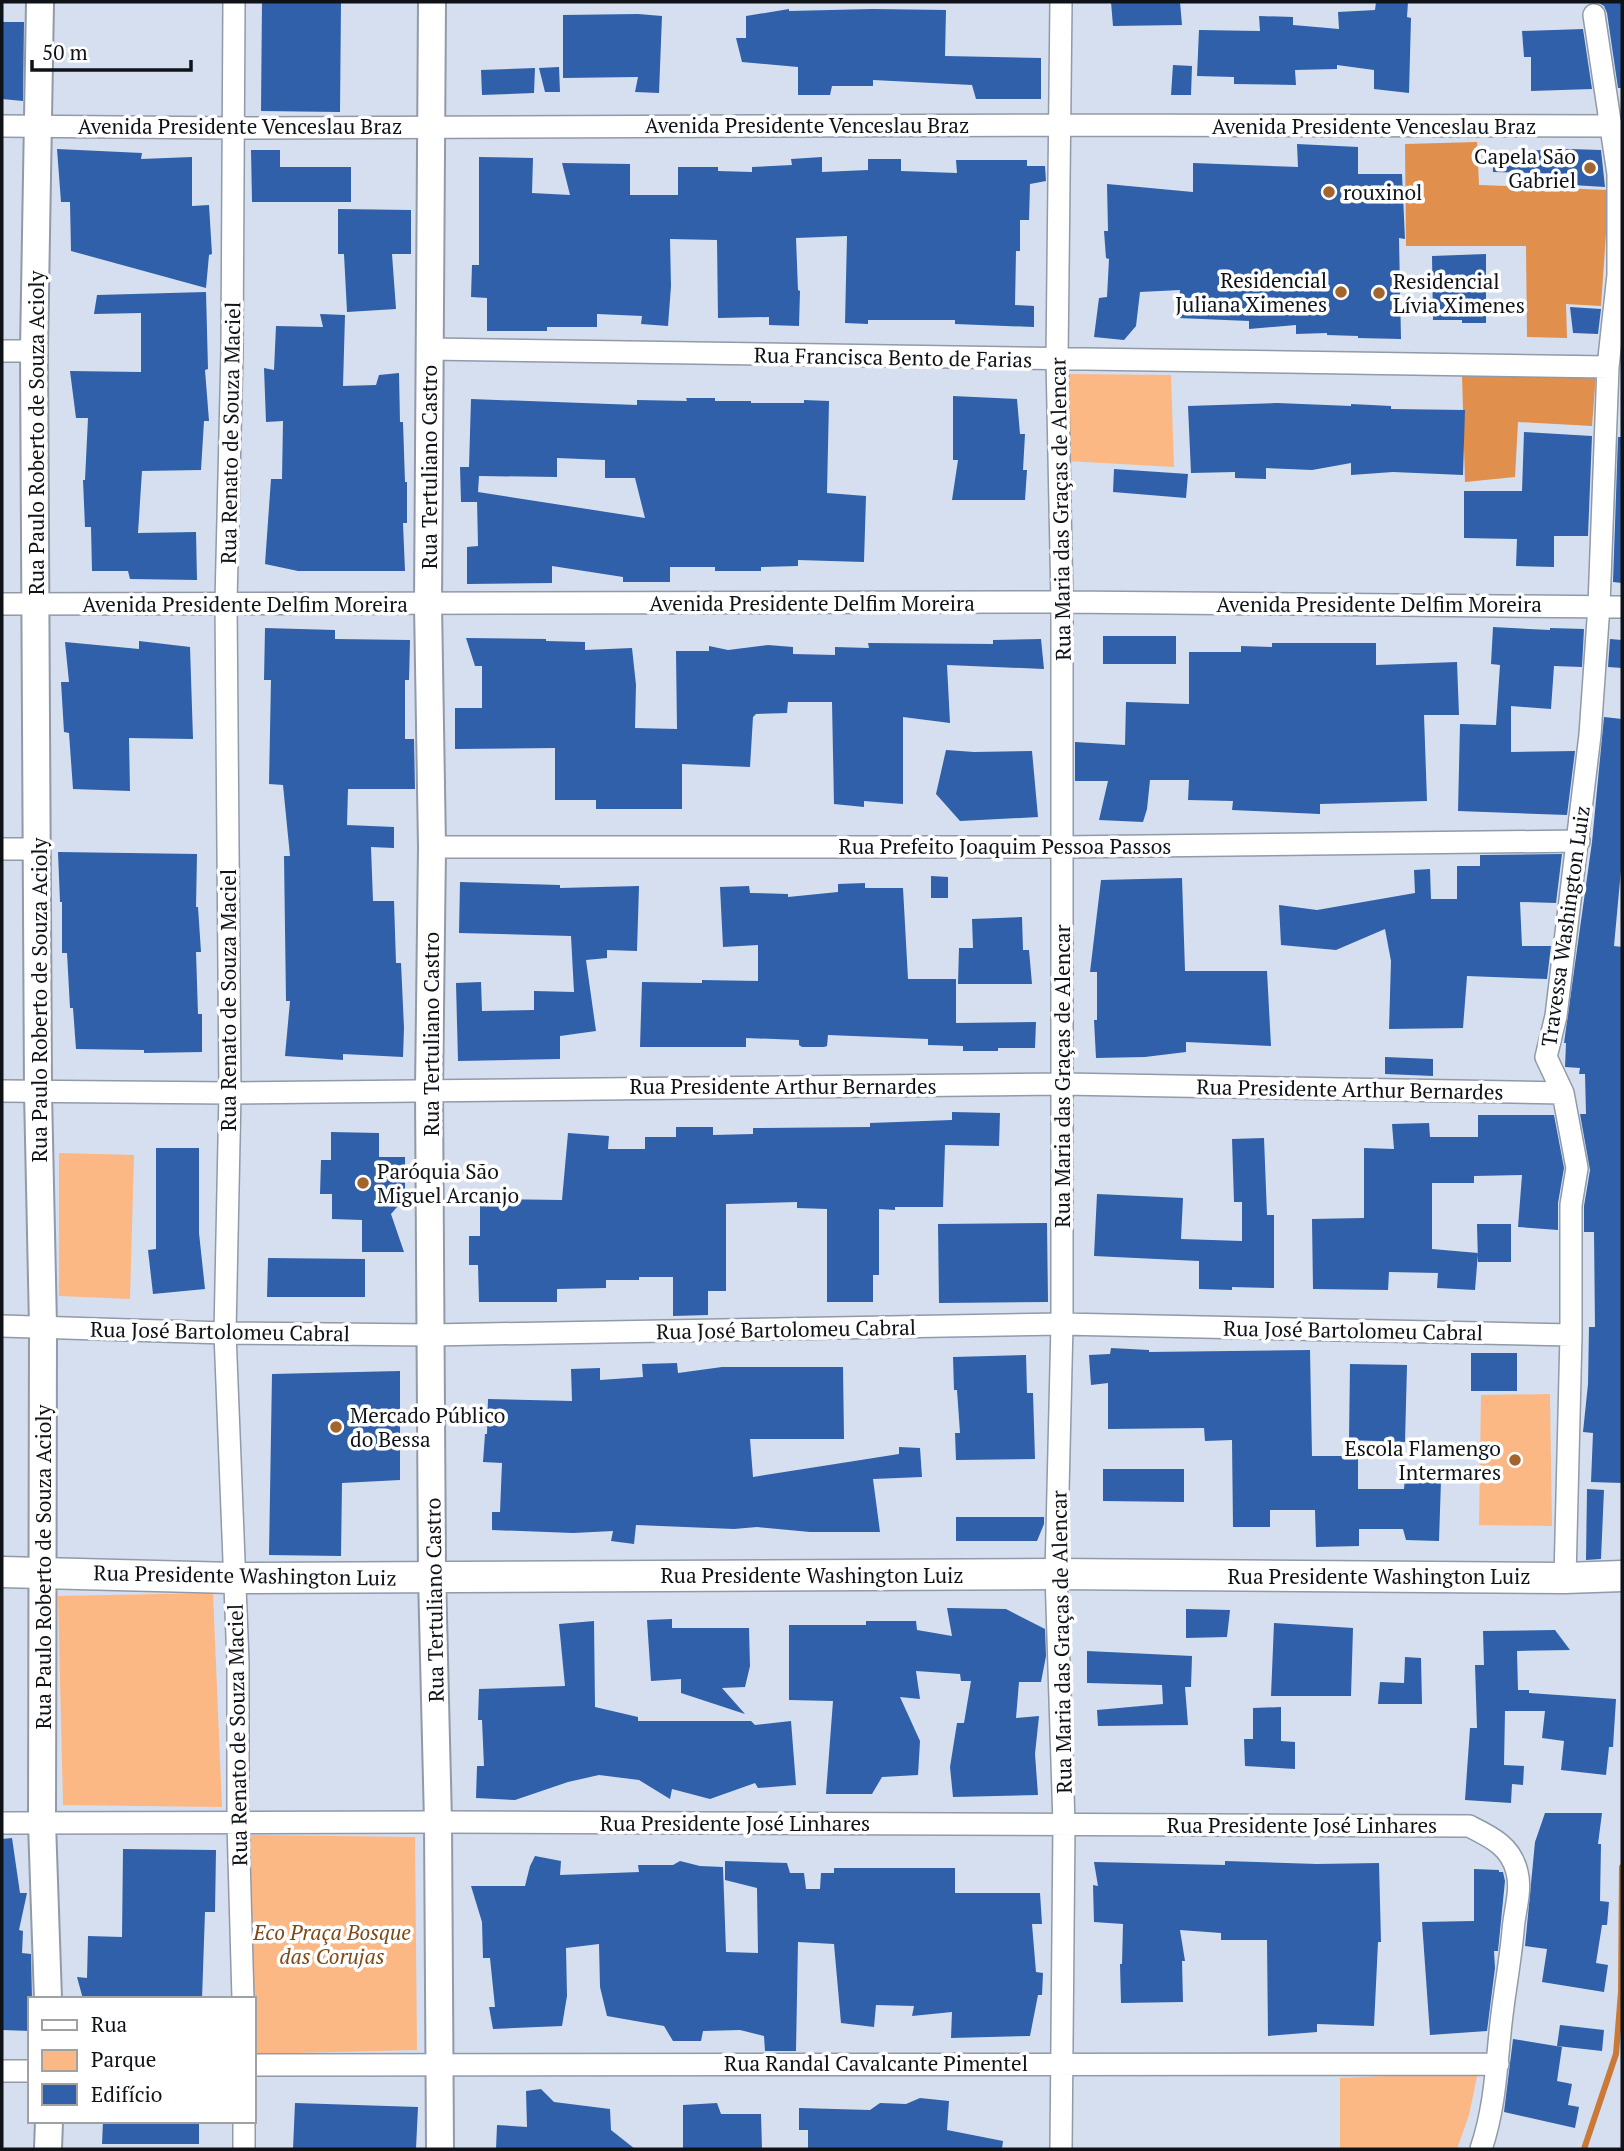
<svg xmlns="http://www.w3.org/2000/svg" width="1624" height="2151" font-family="'PT Serif',serif">
  <rect width="100%" height="100%" fill="#d5dfef"/>
  <!-- green -->
  <path fill="#fcb884" d="M1066,374l105,1 3,92 -107,-6z
    M59,1153l75,2 -4,144 -71,-3z
    M1550,1394l2,132 -73,-1 2,-130z
    M213,1593l9,214 -159,-2 -5,-209z
    M247,1835l168,2 2,213 -163,4v-55h-5z
    M1478,2072l-9,43 -12,34h-117v-71z"/>
  <!-- forest -->
  <path fill="#e08f4c" d="M1477,142l2,43 130,5 -8,116 -35,-2 1,34 -40,-1 -1,-91h-120l-1,-102z
    M1596,373l-4,53 -74,-4 -3,55 -50,5 -3,-107z"/>
  <g fill="none" stroke-linecap="round" stroke-linejoin="round">
    <!-- stream -->
    <path stroke="#ca7a36" stroke-width="6" d="M1584,2149l32,-95 5,-62 1,-125"/>
  </g>
  <!-- building -->
  <path fill="#3060a9" fill-rule="evenodd" d="M262,2h79l-1,110 -79,-1z
    M1111,2h69l2,23 -69,1z
    M1376,2h32l-1,15 4,1 -2,75 -35,-4v-19l-37,-5v4l-42,1 1,15 -62,-1v-7l-37,-1 2,-46 61,1 -1,-15 34,1v8l46,4 -1,-17 37,-2z
    M1597,2h25v86h-4l-11,-75 -3,-7z
    M789,9v2l83,-2 74,1 -1,46 96,2v41h-65l-4,-14 -99,-5v6h-41l-2,9h-32v-28l-56,-5 -6,-24h10v-22z
    M638,14l24,2 -3,77 -24,-1 3,-15 -75,1v-63z
    M2,22h22l-1,79 -21,-2z
    M1583,29l9,60 -61,2v-34h-7l-2,-26z
    M1173,65l19,1 -1,29h-20z
    M559,67l1,25h-15l-6,-24z
    M535,68l-1,25 -52,2 -1,-25z
    M1297,144l61,3v27h44l3,65 -6,-1 2,101 -43,-1v-2l-31,-1v-2l-31,1v-9l-47,4v-8l-71,-3 2,-28 -40,2 -4,34 -12,14 -30,-3 5,-39 8,-1 2,-38 -3,-1 -2,-27h4l-1,-47 86,8v-29l105,4z
    M57,149l85,4 -1,6 51,-2v49l17,-1 3,49 -3,1 -3,33 -135,-37 -1,-49h-9z
    M1569,149l32,1 4,37 -33,-2 -1,-11 -78,-2 -1,-20z
    M251,150h29v17h71v35h-99z
    M479,157l54,1 -1,35 38,2 -8,-32 68,1v31h48v-28h40v4l34,1v-5l40,-2 -1,-6 31,-2v15l46,-2v-11h33v12l56,2 -1,-13h71v6h18l1,15 -16,3 -1,36h-9v31h-4l-1,54 19,1v21l-79,-3v-4h-87v4l-23,-1 2,-87 -51,2 2,52 2,1 -1,35 -30,-1v-8l-51,1 -1,-78 -47,-1 1,47 -3,40 -27,-2 1,-8 -45,-2v13h-50v4h-60v-33l-16,-1 1,-32h7z
    M338,209l73,1v44h-19l4,55 -49,3 -3,-58h-6z
    M1486,254v69h-24v-3h-29l-1,-64z
    M206,292l2,77 -3,1 4,51h-5l-3,49 -59,1 -4,62 58,-1 1,48 -67,-1 -2,-8h-36l-1,-44h-6l-2,-47h2l3,-62h-12l-6,-47 71,1v-59l-47,1 3,-19z
    M1570,307l31,2 -3,25 -25,-1z
    M320,314l25,1 -2,71 33,-1 3,-10 20,-2 1,49h3l2,60h2v41h-4l2,48h-107l-33,-7 6,-85h11l1,-58 -17,1 -2,-54 10,2 2,-44 47,1z
    M953,396l64,3 3,35h5l-2,36h4l-2,30h-73l6,-40h-5z
    M686,398h29v3h36v2h53v-3l25,1 -2,92 39,3 -2,66 -66,-2v6l-37,1v4h-46v-4h-45v15h-47v-5l-71,-11v17l-85,1v-37l11,-1 -1,-47v3h-16l-1,-35h9l2,-68 166,6v-5l50,1zM557,458l48,2v18h30l10,40 -167,-26 1,-16 78,1z
    M1277,403l74,3v-2l40,2v3l74,1 -2,65 -70,-3 -42,3v-12l-39,7 -46,-2v11l-31,-1v-6l-44,1 -3,-67z
    M1524,432l68,4 -4,100h-34v31l-38,-1 1,-27 -53,-1v-47h58z
    M1618,437h4v146l-9,-1z
    M1114,469l74,5 -2,24 -73,-6z
    M1493,627l57,3v-2l34,1 -2,38 -28,-1 -3,43 -40,-3v46l64,-1 -8,64 -109,-4 2,-87 36,1 4,-60 -9,-1z
    M265,628l70,2v9l75,1 -1,40h-4v59h9l1,50h-67l-1,36 47,2v21l-23,-1 2,54h21l2,62h5l3,65 -1,29 -60,-3v6l-58,-4 5,-55h-4l-2,-145h6l-7,-71 -14,-1 2,-104h-7z
    M1103,636h73v28h-73z
    M466,638l80,1v2l39,1v8l47,-2 4,37 -1,43 42,1 -1,-78h33v-5l19,4 40,-5 25,2v7l42,1v-8l34,1 -1,-5 125,1v-4l48,-1 3,30 -97,-4 3,58 -47,-6v87l-39,-3v6l-30,-3 -2,-102h-44l-1,11 -31,1 -3,3 -3,50 -68,-3v45h-86v-9h-41v-52l-100,1v-41h27v-42h-7z
    M1610,639l12,1v28l-14,-1z
    M139,641l51,6 3,92 -64,-1 1,53 -57,-2 -4,-56 -5,-1 -3,-50h8l-4,-40 74,7z
    M1272,643h104v22l81,-3 2,53h-35l3,86 -107,3v10l-88,-4 1,-9 -45,-1 1,-20h-39l-3,29 -4,13 -44,-2 9,-39h-33v-39l50,3 1,-43 63,2v-52h52v-6l31,1z
    M1604,717l18,2v140l-8,87 8,1v536l-31,-1 2,-49 -10,-1 5,-48 1,-57h6l-1,-95h-10v-26l6,-36 -10,-56h6l-1,-40h-6l1,-6 -15,-1 1,-24h-2l28,-201z
    M946,750l28,2 58,-1 6,66 -78,4 -24,-27z
    M58,852l139,2 -1,53h2l3,45h-5l2,62h4v38l-58,1v-3l-68,-1 -3,-41h-3l-3,-55h-5v-51h-2z
    M1562,854l-6,49 -36,-1 2,44h29l-4,33 -80,-3 -4,52 -74,1 2,-68 -6,-32 -49,21 -55,-5 -2,-40 38,5 98,-17 -1,-23 16,-1 1,30h26v-33h23v-11z
    M931,876l17,1v21h-17z
    M1182,878l3,93h82l4,75 -85,-4v10l-41,5 -49,1 -2,-38h3v-48h-7l11,-92z
    M460,882l100,3v3l79,-2 -2,65 -30,-1v8l-21,2 10,71 -36,5v23l-102,2 -2,-78 25,-1 1,29 52,-1v-19l40,1 -3,-56 -112,-3z
    M865,883v5h38l5,91h48v44l80,-1 -1,26h-37v3h-35v-5l-35,-1v-6l-100,-4 -1,11 -3,1h-22l-3,-2v-5l-53,-2v9h-106l2,-65 60,1v-3l56,1v-36l-35,2 -3,-60 29,-1 1,7 38,1v3l50,-5v-8z
    M1022,917l1,33h6l3,34h-74l1,-36h14l-1,-29z
    M1385,1057l48,2v17l-48,-2z
    M952,1112l48,1 -1,33 -54,-1 -2,62h-48v3l-16,-1v66h-6v27h-46v-93l-30,-1v-6l-71,2v87h-18v24l-35,1v-39h-34v3h-33v8l-49,1v13h-78l-1,-37h-9v-29h11v-37l82,1 6,-67 41,3 -1,13h37v-12h31v-10h37v8l40,-1v-6l117,-1v-4l82,-3z
    M1478,1115h76l10,53 -6,35v27l-40,-3 4,-52 -48,1v7h-42v66l46,4 -3,37 -38,-2 1,-15 -49,-1 -1,18 -75,-1 -1,-70 52,-1v-70l30,1 -2,-25 37,-1 1,14h48z
    M331,1132l48,1v24h26v41l-14,16 13,38h-42v-32l-30,-1v-25h-12l1,-34h10z
    M1264,1138l3,77h7v73l-42,-1v3l-33,-1v-28l-105,-5 3,-62 86,4 -2,41 61,2v-39h-8l-2,-63z
    M156,1148h43v85l6,56 -52,5 -5,-44 8,-1z
    M1047,1223l1,79 -109,1 -1,-79z
    M1477,1224h34v38h-33z
    M268,1258l97,1v38h-98z
    M1111,1348l38,2v2l161,-2 2,106h46v33h46l1,-11 36,2 -2,61 -33,-1 -3,-11h-44v17l-43,1 -1,-37h-45v17h-37l-1,-87 -27,1 -1,-13 -96,1v-46l-17,2 -2,-30 21,-1z
    M1471,1353h46v38h-46z
    M1026,1355l1,38h6l2,66 -79,1 -1,-27h5l-3,-43h-3l-1,-33z
    M677,1363l1,10 44,-6h121l1,72h-94l3,38 146,-23v-7l21,1 2,29 -49,2 7,53h-70l-53,-5 -23,2 -98,-4 -2,19 -23,-3 2,-10 -40,2 -81,-3v-18h8l2,-49 -19,-1 2,-28h2l1,-35 84,2 -1,-32 29,-1v12l43,-3 -1,-13z
    M1350,1364l57,1 -2,77 -56,-2z
    M400,1371v109l-58,3 -1,73 -72,-1 3,-181z
    M1103,1469h81v33l-81,-1z
    M1587,1489l17,1 -3,69 -15,1z
    M956,1517h88v7l-7,17h-81z
    M947,1608l59,1 39,20 1,27 -5,26h-22l-3,36 23,-2 -4,38 3,41 -85,2 -3,-30 7,-44h7l7,-42h-10l-1,-7 -44,-3 4,28 -20,-2 20,44 -2,34 -36,2 -10,17h-46l7,-93 -44,-1v-75h77v-4h50l1,9 35,6z
    M1186,1609l44,1 -3,27 -41,1z
    M672,1619v9h77l1,38 -5,21 -23,1 23,26 -64,-21v-14l-30,2 -4,-61z
    M594,1621l1,86 43,10v4h113l4,4 36,-4 5,64 -38,3 -3,-5 -45,16 -38,-10 -2,10 -31,-19 -40,-5 -31,7 -53,18 -39,-2 1,-32h7l-2,-46h-4l1,-31 86,-3 -6,-62z
    M1274,1623l79,5 -2,68h-80z
    M1555,1630l15,20 -53,1 1,39h11v3l87,6 -3,48h-4l-3,28 -45,-5 3,-29 -22,-3 3,-27h-40l-1,54 20,1 -1,19 -11,-1 -1,19 -46,-3 5,-72h7l-2,-63h9l-1,-34z
    M1087,1651l105,5 -1,31h-6l3,38 -90,1 -1,-16 66,-6 -1,-19 -75,-2z
    M1405,1657l16,1 1,46h-44l2,-22 24,1z
    M1281,1707v34l14,1v27l-50,-3 -1,-27h9v-31z
    M1545,1813h57l-4,31h3l-1,57 9,1 -2,23h-5l-6,38 12,2 -4,27 -62,-10 5,-33 -22,-3 10,-104z
    M12,1838l8,55h7l-8,37 4,1 -1,22 9,1 1,45h-2v32l-28,-1v-191z
    M123,1849l93,1 -1,62h-10l-3,87h-119l-6,-22 10,1 1,-42 34,1z
    M535,1856l26,5 -1,14 79,-3 -1,-7h35l7,-4 20,5 23,1 3,85 32,1 -1,-65 -32,-8v-19l62,2 3,10h14l2,16h14l1,-16h13v-5h121v25h85l2,31h-10l4,48 7,1 -1,22h-4l-8,41 -79,2 1,-26 -40,4 2,-10 -38,-1 -2,22 -33,-4 -7,-79 -36,-2 -2,109h-31l-1,-15 -24,-6 -37,1 -2,10h-28l-9,-15 -57,-10 -7,-29 -1,-43 -33,4 1,48 -5,30 -69,3 -4,-22h6l-5,-49h-7l-1,-36 -11,-36h54l5,-20z
    M1225,1861l92,3 62,-1 2,79h-3l-4,84 -57,-2v8l-49,4 -1,-96h-46v-7l-41,-3 5,31h-3l1,41 -62,1 -1,-39h2l1,-40 -29,-2 -1,-37 5,1 -4,-24 131,3z
    M1474,1869l25,1v2h4l2,9 -7,70h-4l1,17 -8,63 -57,4 -8,-113 52,-1z
    M1560,2025l44,5 -2,21 -45,-5z
    M1513,2039l49,8 -5,34 15,3 -4,21 11,2 -4,21 -71,-16z
    M541,2089l13,13 56,7 1,21 24,19h-139l1,-24 30,2 -1,-36z
    M920,2098l29,3 -2,29 56,11 -1,8h-194v-19h-9v-22l71,2 10,-7 26,1z
    M295,2103l123,4 -2,42h-123z
    M717,2103l4,11h40l1,35h-79v-44z
    M103,2121h96v23h-97z"/>
  <g fill="none" stroke-linecap="round" stroke-linejoin="round">
    <defs>
      <path id="minor" d="M234,2l-2,349 -6,251 4,491 -5,240 13,329v161l5,176
        M1061,2l-4,357 5,243v722l-6,250 8,250 -3,325
        M2,126l233,2 824,-3 553,1
        M430,349l1178,18
        M2,351h32
        M2,604l1060,-2 560,5
        M432,847h630l517,-6
        M2,849h35
        M2,1091l228,2 833,-9 500,9
        M2,1326l223,7 206,2 631,-11 509,11
        M1565,1578l6,-243v-130l6,-37 -14,-75 -17,-36 10,-41 34,-281 9,-130 9,-238 10,-92v-101l-24,-159
        M2,1823l436,-1 1031,4c22,11 42,20 48,46 5,19 -3,40 -4,59 -3,34 -10,68 -13,102 -4,40 -6,78 -19,116
        M254,2065l1244,-1
        M2,2071h28
        M244,2149v-28"/>
      <path id="tertiary" d="M40,2l-6,349 4,741 5,234 -1,497 6,176
        M432,2l-4,602 4,243 -3,243 3,486 6,246 2,327
        M48,2149l1,-28"/>
      <path id="secondary" d="M2,1572l231,6 823,-4 509,4 57,-2"/>
    </defs>
    <!-- minor casing -->
    <use href="#minor" stroke="#909aa9" stroke-width="24"/>
    <!-- tertiary casing -->
    <use href="#tertiary" stroke="#909aa9" stroke-width="30"/>
    <!-- secondary casing -->
    <use href="#secondary" stroke="#909aa9" stroke-width="33"/>
    <!-- minor -->
    <use href="#minor" stroke="#fff" stroke-width="21"/>
    <!-- tertiary -->
    <use href="#tertiary" stroke="#fff" stroke-width="26"/>
    <!-- secondary -->
    <use href="#secondary" stroke="#fff" stroke-width="30"/>
  </g>
  <!-- markers -->
  <g fill="#a4642d" stroke="#fff" stroke-width="2.5">
    <circle cx="1590" cy="168" r="7"/>
    <circle cx="1329" cy="192" r="7"/>
    <circle cx="1341" cy="292" r="7"/>
    <circle cx="1379" cy="293" r="7"/>
    <circle cx="363" cy="1183" r="7"/>
    <circle cx="336" cy="1427" r="7"/>
    <circle cx="1515" cy="1460" r="7"/>
  </g>
  <g text-anchor="middle" dominant-baseline="central" stroke-width="7" stroke-linejoin="round" paint-order="stroke">
    <!-- street labels -->
    <g font-size="21" fill="#0f1318" stroke="#fff">
      <text x="807" y="125">Avenida Presidente Venceslau Braz</text>
      <text x="240" y="126">Avenida Presidente Venceslau Braz</text>
      <text x="1374" y="126">Avenida Presidente Venceslau Braz</text>
      <text transform="translate(893 357) rotate(1)">Rua Francisca Bento de Farias</text>
      <text transform="translate(36 433) rotate(-90)">Rua Paulo Roberto de Souza Acioly</text>
      <text transform="translate(230 433) rotate(-89)">Rua Renato de Souza Maciel</text>
      <text transform="translate(429 467) rotate(-90)">Rua Tertuliano Castro</text>
      <text transform="translate(1060 509) rotate(-91)">Rua Maria das Graças de Alencar</text>
      <text x="812" y="603">Avenida Presidente Delfim Moreira</text>
      <text x="245" y="604">Avenida Presidente Delfim Moreira</text>
      <text x="1379" y="604">Avenida Presidente Delfim Moreira</text>
      <text x="1005" y="846">Rua Prefeito Joaquim Pessoa Passos</text>
      <text transform="translate(1565 926) rotate(-82)">Travessa Washington Luiz</text>
      <text transform="translate(39 1000) rotate(-90)">Rua Paulo Roberto de Souza Acioly</text>
      <text transform="translate(228 1000) rotate(-90)">Rua Renato de Souza Maciel</text>
      <text transform="translate(431 1034) rotate(-90)">Rua Tertuliano Castro</text>
      <text transform="translate(1062 1076) rotate(-90)">Rua Maria das Graças de Alencar</text>
      <text x="783" y="1086">Rua Presidente Arthur Bernardes</text>
      <text transform="translate(1350 1089) rotate(1)">Rua Presidente Arthur Bernardes</text>
      <text transform="translate(786 1329) rotate(-1)">Rua José Bartolomeu Cabral</text>
      <text transform="translate(1353 1330) rotate(1)">Rua José Bartolomeu Cabral</text>
      <text transform="translate(220 1331) rotate(1)">Rua José Bartolomeu Cabral</text>
      <text transform="translate(43 1567) rotate(-90)">Rua Paulo Roberto de Souza Acioly</text>
      <text transform="translate(245 1575) rotate(1)">Rua Presidente Washington Luiz</text>
      <text x="812" y="1575">Rua Presidente Washington Luiz</text>
      <text x="1379" y="1576">Rua Presidente Washington Luiz</text>
      <text transform="translate(434 1600) rotate(-91)">Rua Tertuliano Castro</text>
      <text transform="translate(1061 1642) rotate(-91)">Rua Maria das Graças de Alencar</text>
      <text transform="translate(237 1735) rotate(-91)">Rua Renato de Souza Maciel</text>
      <text x="735" y="1823">Rua Presidente José Linhares</text>
      <text x="1302" y="1825">Rua Presidente José Linhares</text>
      <text x="876" y="2063">Rua Randal Cavalcante Pimentel</text>
    </g>
    <!-- poi labels -->
    <g font-size="21" fill="#0f1318" stroke="#fff" text-anchor="start">
      <text x="1576" y="156" text-anchor="end">Capela São<tspan x="1576" dy="24">Gabriel</tspan></text>
      <text x="1343" y="192">rouxinol</text>
      <text x="1327" y="280" text-anchor="end">Residencial<tspan x="1327" dy="24">Juliana Ximenes</tspan></text>
      <text x="1393" y="281">Residencial<tspan x="1393" dy="24">Lívia Ximenes</tspan></text>
      <text x="377" y="1171">Paróquia São<tspan x="377" dy="24">Miguel Arcanjo</tspan></text>
      <text x="350" y="1415">Mercado Público<tspan x="350" dy="24">do Bessa</tspan></text>
      <text x="1501" y="1448" text-anchor="end">Escola Flamengo<tspan x="1501" dy="24">Intermares</tspan></text>
    </g>
    <!-- park labels -->
    <g font-size="21" font-style="italic" fill="#7e4817" stroke="#fff">
      <text x="332" y="1932">Eco Praça Bosque<tspan x="332" dy="24">das Corujas</tspan></text>
    </g>
  </g>
  <!-- border -->
  <rect width="1624" height="2151" fill="none" stroke="#0f1318" stroke-width="7"/>
  <!-- legend -->
  <rect x="28" y="1997" width="228" height="126" fill="#ffffff" stroke="#9fa1a3" stroke-width="2"/>
  <rect x="42" y="2020" width="35" height="10" fill="#ffffff" stroke="#9fa1a3" stroke-width="2"/>
  <text x="91" y="2032" font-size="21" fill="#0f1318">Rua</text>
  <rect x="42" y="2050" width="35" height="21" fill="#fcb884" stroke="#9fa1a3" stroke-width="2"/>
  <text x="91" y="2067" font-size="21" fill="#0f1318">Parque</text>
  <rect x="42" y="2084" width="35" height="21" fill="#3060a9" stroke="#9fa1a3" stroke-width="2"/>
  <text x="91" y="2102" font-size="21" fill="#0f1318">Edifício</text>
  <!-- scale -->
  <path d="M32 60v10h159v-10" fill="none" stroke="#0f1318" stroke-width="3.5"/>
  <text x="42" y="60" font-size="21" fill="#0f1318" stroke="#ffffff" stroke-width="5" paint-order="stroke">50 m</text>
</svg>
